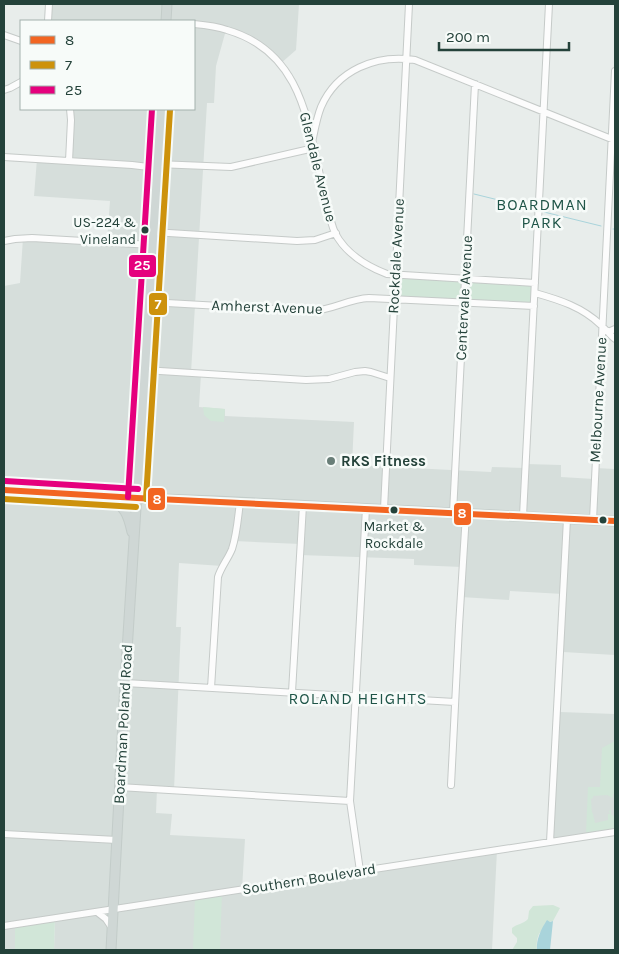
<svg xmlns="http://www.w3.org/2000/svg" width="619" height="954" font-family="Karla,sans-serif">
  <rect width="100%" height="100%" fill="#e8edeb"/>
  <!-- built -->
  <path fill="#d6dedb" d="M49,4h250l-3,46 -16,14 -13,-14 -41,-20 -10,36 -2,37h-7l-16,270 10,1 -2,33 26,2v7l129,6 -2,43 139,7 1,-5 33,1 1,-4 35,1v12l33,2 1,-11 20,1v186l-52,-3 4,-68 -4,10 -53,-3 -1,9 -48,-3 1,-30 -48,-2v-6l-114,-4v-11l-66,-3 -12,25 -43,-3 -3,64h5l-7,163 -17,-1 -1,24 16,1 -2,21 75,4 -3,50 255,-39 -5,100h-438l1,-31 -39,5 -1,26h-11v-664l16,-3 3,-45 84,4 3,-41 -76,-5 3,-37 31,2 2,-52h124v-88h-146z
    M560,712l55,2v118l-29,1 -33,5z"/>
  <!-- green -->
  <path fill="#d1e6d8" d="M395,275l140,8 -1,23 -140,-8z
    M203,407l22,2 -1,13 -13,-1 -7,-6z
    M615,741v53h-2v4l-6,-3 -14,1v2l-2,1 1,13 1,2 2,9 13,-3v-6h2l-1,-3 2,-1v4l4,3v12l-29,4 2,-46h12l2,-39z
    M222,892l-2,58h-27l2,-53z
    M553,905l7,3 -7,13 -8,2c-1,5 -3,7 -6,11 -2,4 -3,12 -2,16h-25l5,-8v-4l-5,-5v-5c5,-4 11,-4 16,-9l1,-8 4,-5z
    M55,918l-1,32h-39v-26z"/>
  <!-- water -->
  <path fill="#a9d4db" d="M547,920l3,2 3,-1 -3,29h-13c-1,-10 4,-21 10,-30z"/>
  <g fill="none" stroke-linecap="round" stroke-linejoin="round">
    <!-- stream -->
    <path stroke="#a9d4db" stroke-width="1" d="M474,194l61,15
      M544,212l57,14
      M613,229h2"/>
    <defs>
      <path id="minor" d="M48,21l1,-17
        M194,24c11,1 22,2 33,6 76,22 81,94 96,159 4,14 6,30 12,44 11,21 31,33 52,41l148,9
        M4,35l17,6
        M4,90l6,-2 11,-6
        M313,138c2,-10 4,-21 8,-31 16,-37 55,-53 94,-47l199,80
        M4,157l128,8 25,3
        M69,161l2,-41 -1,-11
        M157,164l74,3 83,-19
        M153,232l144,9 18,-1 21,-7
        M4,241l11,-2 17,-1 120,7
        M535,293c25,7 47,14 66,32 5,5 9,10 14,14
        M149,302l163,9c21,-1 36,-12 57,-13l165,8
        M608,332l7,-3
        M144,370l162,10 23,-1 26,-7 10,-1 6,1 19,6
        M384,509l25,-505
        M453,513l22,-429
        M523,516l26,-512
        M593,520l22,-449
        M125,683l330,19
        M211,688l7,-111c3,-10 10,-18 14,-28 5,-15 6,-32 8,-47
        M292,692l11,-187
        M451,785l8,-159 7,-112
        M119,787l231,14
        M4,834l113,6
        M550,842l17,-323
        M360,871l-10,-70 16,-293
        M97,912l9,7 6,9
        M4,926l611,-94"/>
      <path id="major" d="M166,21l1,-17
        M4,490l133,8 78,3 400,20
        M108,498c17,8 20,16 24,34
        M111,950l14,-267 36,-574"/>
    </defs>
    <!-- minor casing -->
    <use href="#minor" stroke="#c5cac8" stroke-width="8"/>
    <!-- major casing -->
    <use href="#major" stroke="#c3ccc9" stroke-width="11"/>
    <!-- minor -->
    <use href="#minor" stroke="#fcfcfc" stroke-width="6"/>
    <!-- major -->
    <use href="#major" stroke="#cfd7d5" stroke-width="9"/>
    <defs>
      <path id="bus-1" d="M4,490l133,8 478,23"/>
      <path id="bus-2" d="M4,499l132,8
        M146,499l24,-389"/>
      <path id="bus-3" d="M5,481l133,8
        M128,497l24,-388"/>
    </defs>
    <!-- bus-1 casing -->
    <use href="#bus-1" stroke="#f7fbf9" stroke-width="10"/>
    <!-- bus-2 casing -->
    <use href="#bus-2" stroke="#f7fbf9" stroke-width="10"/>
    <!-- bus-3 casing -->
    <use href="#bus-3" stroke="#f7fbf9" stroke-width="10"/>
    <!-- bus-1 -->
    <use href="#bus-1" stroke="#f26522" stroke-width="6"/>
    <!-- bus-2 -->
    <use href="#bus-2" stroke="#cd920c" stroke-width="6"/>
    <!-- bus-3 -->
    <use href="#bus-3" stroke="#e5007d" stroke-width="6"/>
  </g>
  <!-- markers -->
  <g fill="#24423a" stroke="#f7fbf9" stroke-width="2">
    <circle cx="145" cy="230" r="4.5"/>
    <circle cx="394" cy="510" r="4.5"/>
    <circle cx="603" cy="520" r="4.5"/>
  </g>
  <circle fill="#697e78" stroke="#f7fbf9" stroke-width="2" cx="331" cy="461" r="5"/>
  <g text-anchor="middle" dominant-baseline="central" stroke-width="5" stroke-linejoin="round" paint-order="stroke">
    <!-- bus labels -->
    <g font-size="14" fill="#24423a" stroke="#f7fbf9" text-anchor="end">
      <text x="136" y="222">US-224 &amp;<tspan x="136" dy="17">Vineland</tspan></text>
      <text x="394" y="526" text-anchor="middle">Market &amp;<tspan x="394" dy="17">Rockdale</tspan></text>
    </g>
    <!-- street labels -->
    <g font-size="15" fill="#24423a" stroke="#f7fbf9">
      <text transform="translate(318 167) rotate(76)">Glendale Avenue</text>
      <text transform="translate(396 256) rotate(-87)">Rockdale Avenue</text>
      <text transform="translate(464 298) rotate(-87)">Centervale Avenue</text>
      <text transform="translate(267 307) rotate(2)">Amherst Avenue</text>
      <text transform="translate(598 400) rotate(-87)">Melbourne Avenue</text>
      <text transform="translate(123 724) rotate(-87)">Boardman Poland Road</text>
      <text transform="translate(309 879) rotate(-9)">Southern Boulevard</text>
    </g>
    <!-- poi labels -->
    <g font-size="15" font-weight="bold" fill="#24423a" stroke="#f7fbf9" text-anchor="start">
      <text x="341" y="461">RKS Fitness</text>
    </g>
    <!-- neighbourhood labels -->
    <g font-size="16" letter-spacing="1" fill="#1f5548" stroke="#f7fbf9">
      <text x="542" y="204">BOARDMAN<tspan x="542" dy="18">PARK</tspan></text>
      <text x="358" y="698">ROLAND HEIGHTS</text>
    </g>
  </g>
  <g stroke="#f7fbf9" stroke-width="2">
    <rect x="128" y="254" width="29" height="24" rx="5" fill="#e5007d"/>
    <rect x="148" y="292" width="20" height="24" rx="5" fill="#cd920c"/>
    <rect x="147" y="487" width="19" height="24" rx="5" fill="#f26522"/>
    <rect x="453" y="502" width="19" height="24" rx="5" fill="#f26522"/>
  </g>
  <g font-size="14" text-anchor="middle" font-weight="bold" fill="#fff">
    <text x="142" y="270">25</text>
    <text x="158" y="309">7</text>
    <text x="157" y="504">8</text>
    <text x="462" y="518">8</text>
  </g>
  <!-- border -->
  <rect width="619" height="954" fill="none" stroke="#24423a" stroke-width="10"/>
  <!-- legend -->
  <rect x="20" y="20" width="175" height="90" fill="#f7fbf9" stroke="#a3b1ad"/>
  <rect x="30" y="36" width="25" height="8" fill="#f26522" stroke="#a3b1ad"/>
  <text x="65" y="45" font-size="15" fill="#24423a">8</text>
  <rect x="30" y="61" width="25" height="8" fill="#cd920c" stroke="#a3b1ad"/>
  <text x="65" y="70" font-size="15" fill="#24423a">7</text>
  <rect x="30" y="86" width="25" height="8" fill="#e5007d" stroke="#a3b1ad"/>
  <text x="65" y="95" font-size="15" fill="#24423a">25</text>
  <!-- scale -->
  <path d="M439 42v8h130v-8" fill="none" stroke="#24423a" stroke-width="2.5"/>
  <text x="446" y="42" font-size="15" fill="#24423a" stroke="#f7fbf9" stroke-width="4" paint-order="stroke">200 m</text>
</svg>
